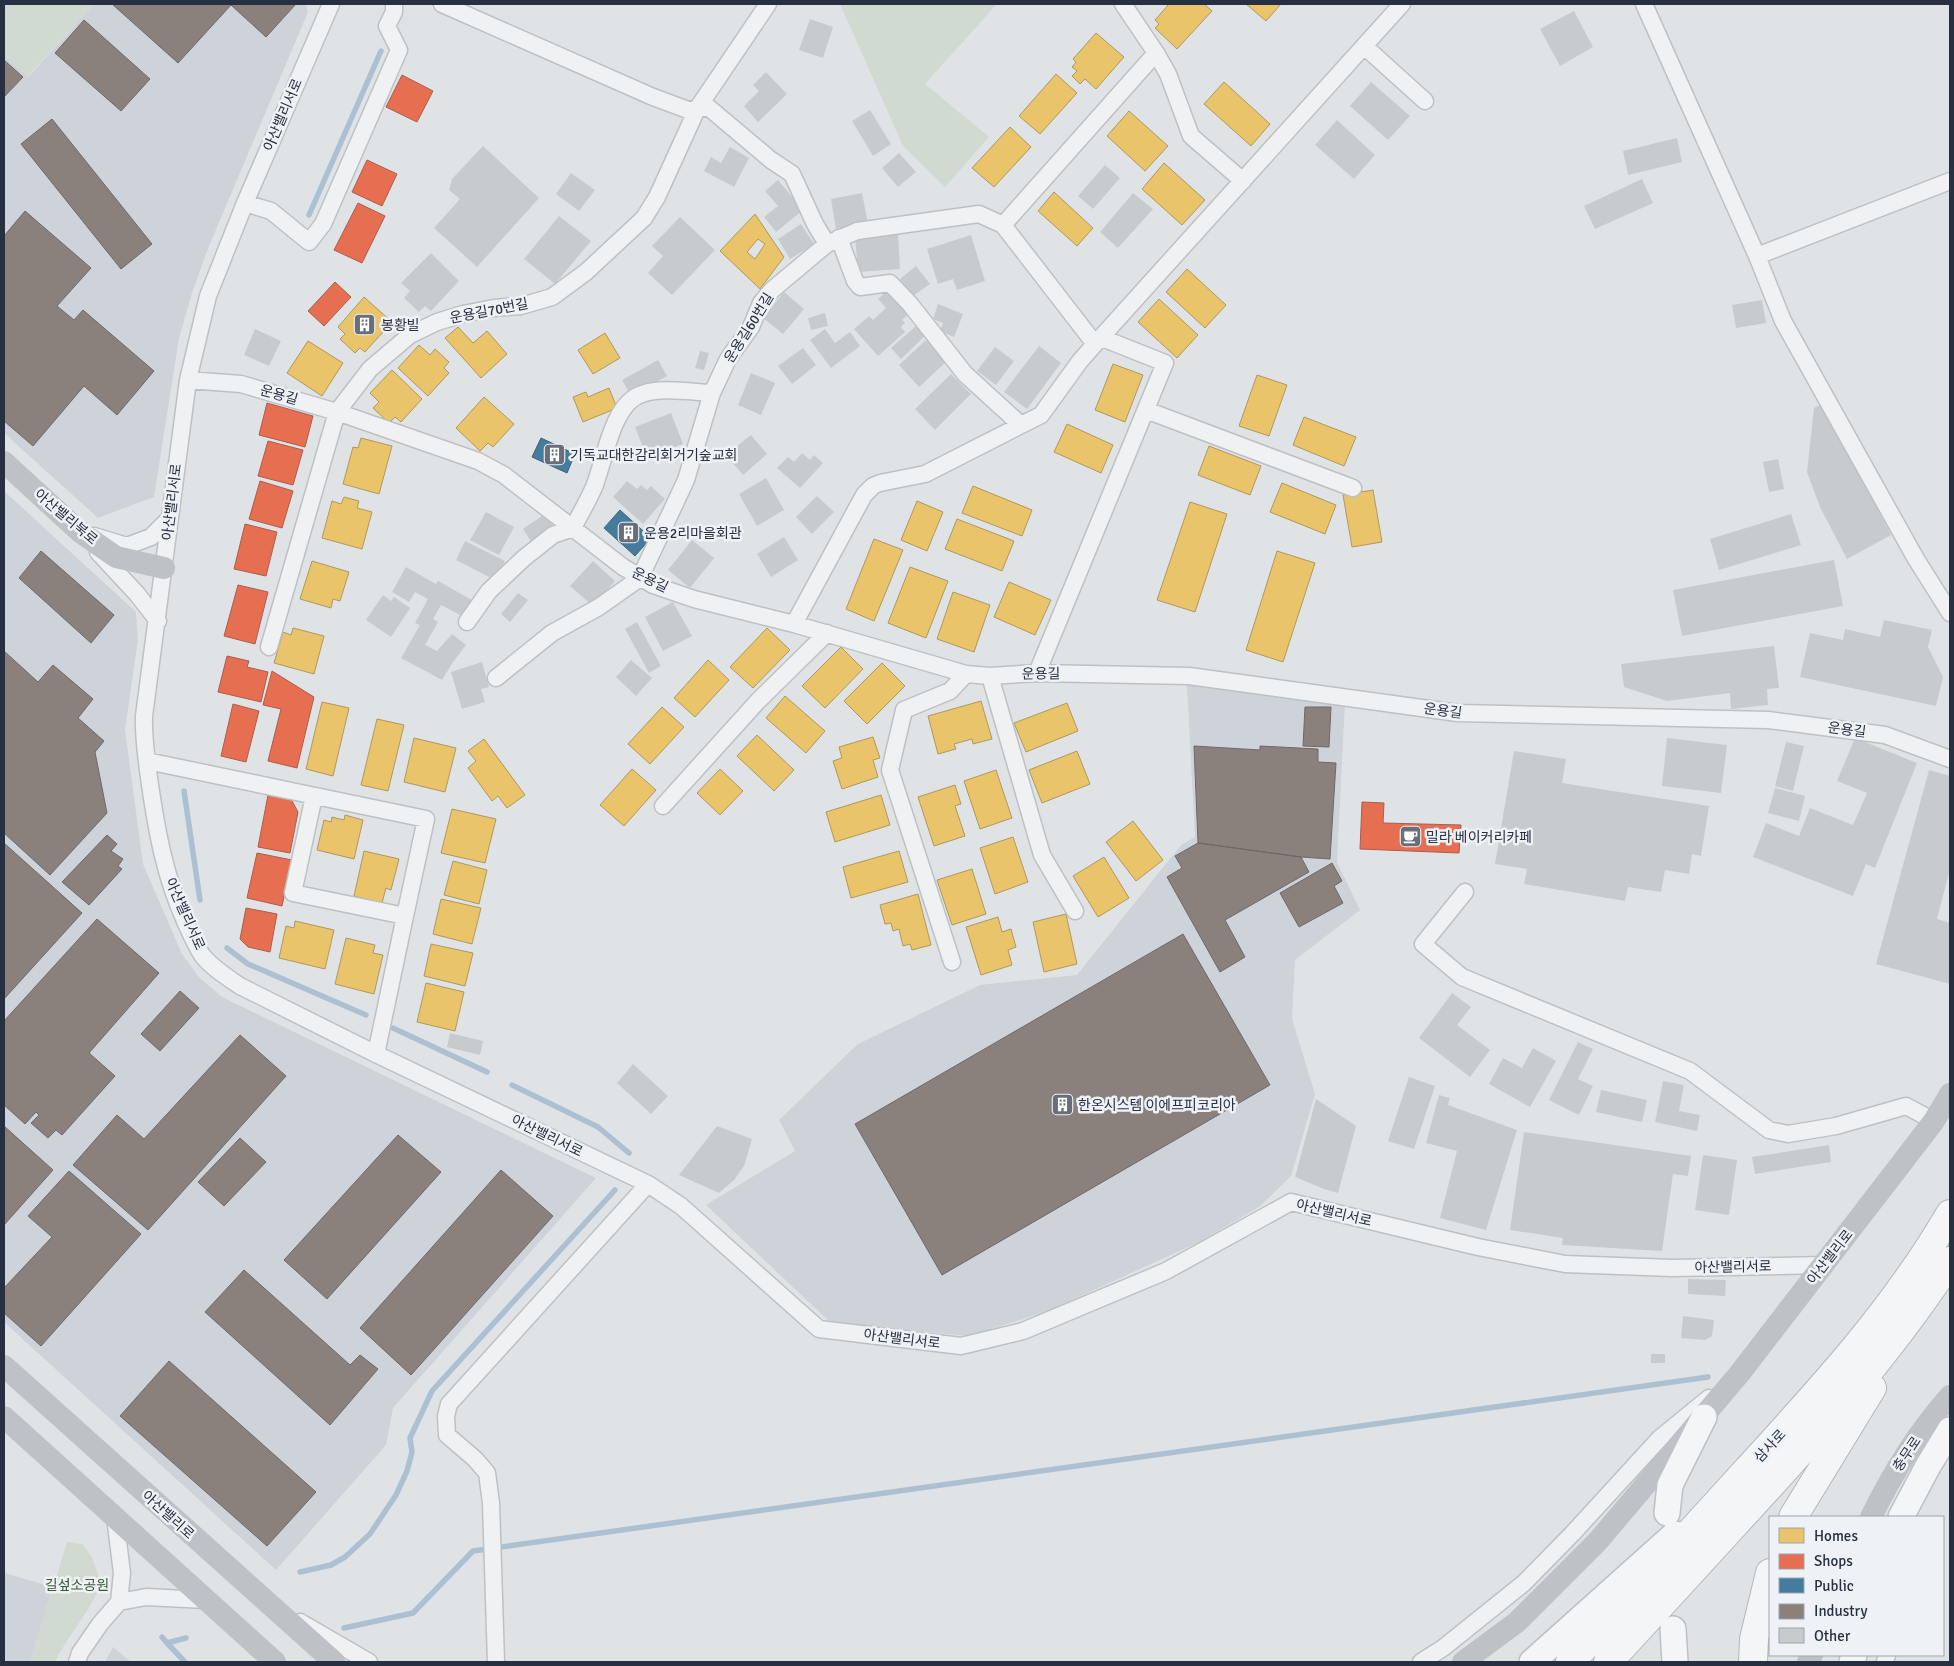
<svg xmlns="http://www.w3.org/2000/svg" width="1954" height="1666" font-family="Signika,'Noto Sans KR',sans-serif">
  <rect width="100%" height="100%" fill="#e0e3e6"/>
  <!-- built -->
  <path fill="#ced2d9" d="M94,4h212l2,8 -101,239 -15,42 -13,45 -25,159 -56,21 -94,-85v-377l24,21z
    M4,491l132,121 2,27 -13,91 18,134 39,90 17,23 23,20 374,181 -203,230 -7,37 -110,125 -272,-248z
    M1187,685l158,18 -8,159 23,48 -65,50 -3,59 23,75 -24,82 -32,31 -60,35 -151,69 -79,25 -138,-13 -125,-118 89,-54 -16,-31 79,-76 122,-59 97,-10 104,-130 14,-8z
    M4,1573l49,14 -23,75h-26z
    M113,1647l18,15h-26z"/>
  <!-- green -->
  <path fill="#d1dad1" d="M4,4h90l-67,73 -23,-21z
    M840,4h157l-72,80 64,53 -44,50 -42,-41z
    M67,1542l15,2 10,13 9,27c-11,28 -33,51 -46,78h-25z"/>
  <!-- homes -->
  <path fill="#e9c46a" stroke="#af985d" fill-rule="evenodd" d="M1169,4h35l8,7 -35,38 -22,-21 4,-4 -4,-4z
    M1246,4h35l-15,17z
    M1096,33l28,24 -28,32 -11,-10 -5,5 -8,-8 5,-5 -5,-4 4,-5 -3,-3z
    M1056,74l21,19 -37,41 -21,-18z
    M1224,82l46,42 -19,22 -47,-42z
    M1129,111l39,35 -23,25 -38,-35z
    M1010,127l21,20 -37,40 -22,-19z
    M1164,163l41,37 -23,25 -40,-36z
    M1054,192l39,36 -16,18 -39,-35z
    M755,214l29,43 -24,32 -40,-38zM758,239l7,5 -10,15 -8,-7z
    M1187,269l39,36 -21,23 -39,-36z
    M364,297l28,25 -27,30 -5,-4 -5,5 -15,-14 5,-5 -7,-7z
    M1159,299l39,36 -21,23 -39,-36z
    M458,327l15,16 14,-12 20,23 -26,24 -36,-40z
    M605,333l15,25 -27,16 -15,-24z
    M308,341l35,22 -21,33 -35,-23z
    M419,345l11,10 5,-6 14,13 -5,6 5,5 -21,23 -30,-28z
    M1113,364l30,11 -18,47 -30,-12z
    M392,370l30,29 -21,23 -6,-5 -6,6 -16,-15 6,-6 -9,-9z
    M1257,375l30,10 -18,51 -30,-10z
    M609,388l8,20 -34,14 -10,-25 13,-5 2,5z
    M484,397l30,27 -21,23 -5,-4 -8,8 -24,-23z
    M1304,417l52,20 -12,29 -51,-21z
    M1067,424l46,21 -12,28 -47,-21z
    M361,438l31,8 -13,48 -36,-10 10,-37 5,1z
    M1209,446l52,20 -11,29 -52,-20z
    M1282,483l54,22 -11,29 -55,-22z
    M973,486l59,24 -10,26 -60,-23z
    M1373,490l9,52 -30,5 -9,-52z
    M344,497l15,4 -2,7 15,4 -10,37 -40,-11 10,-37 9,3z
    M917,501l26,11 -16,39 -26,-11z
    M1190,502l37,12 -32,98 -38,-12z
    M957,519l57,22 -12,30 -57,-22z
    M874,539l29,11 -29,71 -28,-12z
    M1277,551l38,12 -32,99 -37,-12z
    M312,561l37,11 -9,29 -7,-2 -2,9 -31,-9z
    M910,567l38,14 -22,57 -38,-15z
    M1009,582l42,18 -16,35 -41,-18z
    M953,592l37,13 -16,47 -37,-13z
    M293,628l31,8 -10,38 -40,-11 9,-31 8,3z
    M767,628l23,22 -37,38 -23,-21z
    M841,647l22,22 -38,39 -23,-22z
    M708,660l21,20 -34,37 -21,-19z
    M882,663l23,23 -38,38 -23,-23z
    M785,696l40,35 -19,22 -40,-35z
    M981,701l11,38 -19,5 -1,-5 -18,5 2,5 -18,5 -10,-38z
    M322,702l27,6 -16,68 -27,-7z
    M1067,703l11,28 -52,21 -12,-29z
    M662,707l22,20 -34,37 -22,-20z
    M377,719l27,6 -16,66 -27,-6z
    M757,735l37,35 -20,21 -37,-35z
    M873,737l7,21 -7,2 5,17 -36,12 -9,-28 9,-3 -3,-11z
    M414,738l42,10 -11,44 -41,-10z
    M484,739l41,56 -18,13 -9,-12 -6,5 -24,-33 8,-7 -8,-10z
    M1077,751l13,33 -48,19 -13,-33z
    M632,769l24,21 -32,36 -24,-21z
    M720,769l23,22 -23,24 -23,-22z
    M996,770l16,48 -32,11 -16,-48z
    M955,785l6,19 -6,2 10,30 -31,10 -16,-49z
    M881,795l9,30 -55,17 -9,-30z
    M452,809l44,10 -11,44 -44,-10z
    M345,815l18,5 -9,39 -37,-9 7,-30 7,2 1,-5 12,3z
    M1133,821l30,39 -27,21 -30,-39z
    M1013,837l15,45 -33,12 -15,-46z
    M364,851l35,8 -8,31 -5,-2 -4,15 -28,-7z
    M899,851l9,31 -57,16 -8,-31z
    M1104,857l25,41 -31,19 -25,-41z
    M453,861l34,9 -8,34 -35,-9z
    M972,869l14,45 -34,11 -15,-45z
    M918,894l13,51 -19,5 -2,-6 -7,2 -4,-17 -6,2 -2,-8 -6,1 -5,-19z
    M441,899l40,9 -9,36 -39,-10z
    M1066,914l11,50 -33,8 -11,-50z
    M998,917l4,15 9,-3 5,18 -8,3 4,15 -31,10 -15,-48z
    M295,921l39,9 -9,39 -46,-11 7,-32 8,2z
    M346,938l29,7 -2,8 10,2 -9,39 -39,-10z
    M431,944l42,9 -8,33 -41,-10z
    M426,983l38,9 -9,39 -38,-9z"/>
  <!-- shops -->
  <path fill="#e76f51" stroke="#ad5c4c" d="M402,75l31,16 -16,31 -31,-15z
    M367,160l30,14 -15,32 -30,-14z
    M358,203l27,13 -23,47 -28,-13z
    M335,282l16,15 -27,29 -16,-15z
    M267,403l46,13 -8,31 -46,-12z
    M268,441l35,9 -10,35 -35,-9z
    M260,481l33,10 -11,37 -33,-9z
    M245,524l32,8 -11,44 -32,-7z
    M238,585l30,7 -13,52 -31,-8z
    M227,656l22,5 -2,6 21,5 -7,30 -43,-10z
    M272,671l42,26 -17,71 -29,-7 13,-52 -18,-4z
    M233,704l26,7 -13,51 -25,-6z
    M268,795l23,4 7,13 -8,41 -32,-6z
    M1362,802l22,1 -1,20 78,2 -2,28 -99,-4z
    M257,853l35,7 -10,46 -35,-8z
    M246,908l31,6 -7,38 -22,-5 -8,-8z"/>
  <!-- public -->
  <path fill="#457b9d" stroke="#3c6481" d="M541,438l34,16 -8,19 -35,-16z
    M620,510l31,28 -16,18 -31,-28z"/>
  <!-- industry -->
  <path fill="#8a817c" stroke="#6c696a" d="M112,4h184l-30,33 -35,-32 -53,58z
    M84,20l66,59 -29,32 -66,-58z
    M4,60l19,17 -19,20z
    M52,119l100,125 -31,25 -100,-125z
    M25,211l66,57 -34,38 17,14 9,-10 71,61 -37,44 -33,-29 -51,60 -29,-25v-185z
    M41,551l73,64 -23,28 -72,-65z
    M4,651l34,31 15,-17 40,34 -15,19 26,23 -9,11 12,61 -57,62 -46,-42z
    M1305,707h26l-2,40 -26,-1z
    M1194,746l66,4v-4l58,3v13l18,1 -6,96 -29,-2 -103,-14z
    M107,835l10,9 -6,7 12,8 -5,7 4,3 -33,36 -27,-23z
    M4,843l78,70 -78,86z
    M1198,843l103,14 8,15 -84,48 20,37 -25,15 -53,-95 15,-9 -7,-12z
    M1332,863l10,18 -8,5 9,17 -44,24 -19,-34z
    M97,919l62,54 -70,80 26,23 -53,59 -6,-5 -8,8 -17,-15 8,-8 -3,-3 -11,12 -21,-19v-84z
    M1183,934l87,151 -328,190 -87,-151z
    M180,991l19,17 -39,43 -19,-17z
    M240,1035l46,41 -138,154 -75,-65 44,-50 27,24z
    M4,1126l49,44 -49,55z
    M398,1135l43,37 -114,127 -43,-39z
    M240,1138l26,24 -42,44 -26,-24z
    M501,1170l52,46 -142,159 -51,-47z
    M69,1171l72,63 -100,112 -37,-33v-25l48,-51 -24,-21z
    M244,1270l106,95 10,-10 18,14 -48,56 -125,-113z
    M169,1361l147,131 -49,54 -147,-130z"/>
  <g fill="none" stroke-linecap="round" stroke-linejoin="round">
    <!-- stream -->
    <path stroke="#adc0d2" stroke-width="5.5" d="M309,215l72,-164
      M184,791l16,109
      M227,948l21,16 118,51
      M393,1028l94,44
      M512,1085l86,42 31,26
      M300,1572l31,-7 14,-8 25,-23 26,-39 11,-24 5,-19 -2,-14 22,-47 183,-201
      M344,1628l69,-15 60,-62 1235,-174
      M162,1637l5,6 19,-5
      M167,1643l18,19"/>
  </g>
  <!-- building -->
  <path fill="#c8cbce" d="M1574,11l19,36 -33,19 -20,-37z
    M810,19l23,8 -10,31 -24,-8z
    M766,72l21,22 -29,28 -14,-16 15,-15 -6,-6z
    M1371,82l39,34 -22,24 -38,-34z
    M870,110l21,34 -18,12 -21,-35z
    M1337,120l38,35 -21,24 -39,-34z
    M1677,138l5,24 -54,13 -5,-24z
    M483,146l56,52 -62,69 -43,-39 26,-29 -11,-9 3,-11z
    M730,147l19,11 -15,29 -30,-16 7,-14 10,6z
    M899,153l17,19 -18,15 -16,-19z
    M1105,165l15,13 -27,31 -15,-13z
    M571,173l24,17 -16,21 -23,-17z
    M1642,179l11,24 -58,26 -11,-23z
    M778,180l25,30 -27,22 -12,-15 14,-11 -13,-15z
    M862,193l6,31 -32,5 -5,-30z
    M1133,193l20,16 -35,39 -18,-16z
    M559,216l32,25 -36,43 -31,-25z
    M680,217l35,33 -43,45 -24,-22 15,-17 -11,-10z
    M801,224l13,20 -24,15 -12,-20z
    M898,233l2,36 -42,3 -3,-36z
    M971,235l14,46 -28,9 -4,-11 -15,5 -11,-35z
    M431,253l28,28 -28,30 -6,-5 -6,6 -15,-14 6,-7 -9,-8z
    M916,266l14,18 -17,12 -13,-17z
    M888,290l21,24 -7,6 3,3 -4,4 4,5 -27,24 -24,-27 15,-13 4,4 13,-12 -8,-9z
    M784,292l20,17 -21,25 -20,-16z
    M1762,300l4,23 -30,5 -4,-23z
    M938,304l25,10 -9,23 -14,-6 3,-8 -10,-4z
    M825,313l3,13 -17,4 -3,-12z
    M917,325l9,10 -25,24 -10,-11z
    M255,329l26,12 -12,25 -25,-11z
    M825,329l10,14 15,-11 10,14 -29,22 -21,-28z
    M926,340l21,21 -28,26 -20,-22z
    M1039,346l22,17 -34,46 -23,-17z
    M995,347l19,14 -18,24 -19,-14z
    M803,348l13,17 -24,19 -14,-18z
    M700,351l9,2 -5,17 -9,-2z
    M658,360l9,16 -36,20 -9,-16z
    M751,373l24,10 -14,32 -23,-10z
    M951,374l20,20 -36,36 -20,-21z
    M1823,403l68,132 -44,24 -27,-52 -13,-35 7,-64z
    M671,413l12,31 -36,13 -12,-30z
    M751,435l16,19 -24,21 -17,-20z
    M802,453l8,7 4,-5 9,8 -23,25 -23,-20 11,-11 6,5z
    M1778,459l6,30 -15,3 -6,-30z
    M766,478l18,32 -27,16 -18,-32z
    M627,481l10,8 4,-4 6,5 4,-4 14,13 -22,25 -30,-27z
    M817,496l17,16 -22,22 -16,-17z
    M486,512l28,15 -15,28 -29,-15z
    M545,514l9,14 -22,15 -9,-14z
    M1791,514l10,31 -82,25 -9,-31z
    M784,537l14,23 -27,17 -14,-23z
    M692,540l22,18 -24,30 -22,-18z
    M465,541l40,20 -10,19 -39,-20z
    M1834,560l9,46 -161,30 -9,-46z
    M593,561l22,20 -22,25 -23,-20z
    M406,567l30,17 2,-3 34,19 -8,17 -23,-12 -8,14 5,3 -13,23 12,6 15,-17 14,11 -13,17 -11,18 -41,-22 19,-33 -5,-2 13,-24 -13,-7 -6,10 -17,-10z
    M518,593l10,7 -18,22 -9,-8z
    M383,595l8,6 3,-4 16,11 -19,29 -25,-17z
    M673,602l19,34 -29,15 -18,-34z
    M1884,620l48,10 -4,17 15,30 -7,29 -136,-29 10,-44 33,7 2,-11 35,8z
    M637,622l24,44 -12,7 -24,-44z
    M1774,646l5,42 -12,1 1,16 -37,4 -1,-16 -63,8 -43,-14 -3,-23z
    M631,660l21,18 -16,18 -20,-19z
    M482,662l7,25 -8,2 4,13 -23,7 -11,-37z
    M1667,738l60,7 -6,48 -59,-7z
    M1855,738l62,25 -42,105 -9,-4 -13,32 -100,-39 13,-34 33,13 11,-28 43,17 14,-32 -30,-12z
    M1786,742l18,4 -11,45 -18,-5z
    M1514,751l52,8 -4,24 147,23 -8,50 -9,-2 -3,20 -24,-4 -4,22 -33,-5 -3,14 -101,-17 3,-15 -32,-5z
    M1929,770l21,6v93l-13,50 13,4v61l-74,-20z
    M1775,788l30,8 -6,25 -31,-8z
    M1452,993l19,14 -14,18 33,25 -20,27 -51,-39z
    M450,1033l33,8 -3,14 -33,-8z
    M1578,1042l15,7 -15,30 15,7 -14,29 -30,-15z
    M1533,1048l23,13 -26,46 -41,-23 14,-26 19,10z
    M633,1064l35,32 -17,18 -34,-31z
    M1409,1077l26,9 -21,63 -26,-8z
    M1663,1081l21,4 -5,26 21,4 -3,16 -42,-9z
    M1601,1090l46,10 -5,22 -46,-10z
    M1439,1095l11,3 -2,7 69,25 -31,100 -46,-12 17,-67 -31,-8z
    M1316,1099l40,27 -18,67 -14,-4 -29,-12z
    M717,1126l35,13 -8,27 -10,14 -15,13 -40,-18z
    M1524,1132l167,24 -3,20 -15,-2 -11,77 -100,-6 1,-7 -53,-8z
    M1829,1145l2,17 -76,12 -3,-17z
    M1703,1155l34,5 -8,55 -34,-5z
    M1688,1279l38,1 -1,16 -37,-2z
    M1683,1316l31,4 -2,16 -7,4 -24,-2z
    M1651,1354h14v9h-14z"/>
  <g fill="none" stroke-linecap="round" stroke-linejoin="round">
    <defs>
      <path id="street" d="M331,4l-86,199 -37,93 -20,84 -44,336c-1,23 3,46 6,69 7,47 15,92 35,136 5,11 10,23 17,34 10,13 25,22 38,31l136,68 272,130 33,22 138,123 142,17 62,-15 143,-60 125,-69 187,45 87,17 107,4 153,-3
        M442,4l211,93 35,13 20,-3 63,53 21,14 23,50 12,20
        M1123,4l33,49
        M1644,4l113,252 26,65 133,238 34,54
        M1364,46l61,55
        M245,203l26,8 38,31 14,-18 76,-174 -12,-24 7,-14v-8
        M1003,225l153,-172 12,21 23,62 52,45
        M839,238l16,43 5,6 30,-4 20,21 55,70 56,51
        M1757,256l193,-75
        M188,380l53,4 96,28 141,49 26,14 119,92 30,18 41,14 100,25 172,50 24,2 47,-3 152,3 269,37 310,7 117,15 65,24
        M1146,410l207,78
        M94,536l33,10 24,-9 19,-19
        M98,552l39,42 21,27
        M467,622l22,-31 35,-33 29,-23 20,-7c7,-14 15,-27 21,-41 11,-27 18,-84 48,-93 20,-7 49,-2 70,-1
        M794,624l70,-129 9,-9 7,-3 45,-9 116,-59 39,-54 15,-17 307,-340
        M269,647l68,-235 33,-43 40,-34 27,-13 26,-8 31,-6 27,-2 31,-9 34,-25 58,-54 13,-21 40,-88 71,-105
        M1037,673l128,-310 -63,-25
        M990,676l52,179 33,56
        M496,678l56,-45 47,-26 41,-29 46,-98 26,-87 16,-34 23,-32 10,-24 11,-13 55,-46 30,-13 122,-17 24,11 92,119
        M147,761c93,19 186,39 279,58l-21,97 -112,-23 21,-97
        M663,806l94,-104 70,-69
        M1465,892l-42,52 39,33 228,94 79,59 19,4 48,-8 70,-20 28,15
        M952,962l-62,-192 14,-60 46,-19 16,-17
        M376,1054l29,-138
        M119,1602l27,-5 60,3
        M300,1622l69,40
        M77,1662l3,-9 20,-29 19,-22 3,-29 -7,-56
        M496,1662l-5,-159 -4,-30 -12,-14 -28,-24 -1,-19 3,-12 199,-220
        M1421,1662l22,-14 81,-65 49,-50 87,-95 49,-40
        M1885,1662l2,-7"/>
      <path id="primary" d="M1667,1513l3,-28 34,-68
        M1901,1517l27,-51 22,-36
        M1673,1629l2,33
        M1532,1662l143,-128
        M1852,1662l2,-7"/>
      <path id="highway" d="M1793,1517l79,-129
        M1570,1662c60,-63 119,-128 178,-193 74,-81 146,-159 202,-255
        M1608,1662c42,-45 84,-91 126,-137 77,-83 153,-169 216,-264
        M1753,1662l1,-23 16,-66"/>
    </defs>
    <!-- street casing -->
    <use href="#street" stroke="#bec1c4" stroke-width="19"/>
    <!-- primary casing -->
    <use href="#primary" stroke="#bdc0c4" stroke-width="28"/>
    <!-- highway casing -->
    <use href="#highway" stroke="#b3b6bb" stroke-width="30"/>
    <!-- street -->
    <use href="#street" stroke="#f0f1f2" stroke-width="16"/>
    <!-- secondary -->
    <path stroke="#bec1c6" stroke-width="22" d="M4,462l76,70 36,25 48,11
      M4,1366l330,296
      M4,1417l271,245
      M1871,1517c21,-43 47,-85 79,-121
      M1463,1662l54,-40 81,-81 142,-168 194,-252 16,-27
      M1808,1662l4,-7"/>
    <!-- primary -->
    <use href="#primary" stroke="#f4f5f6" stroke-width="25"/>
    <!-- highway -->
    <use href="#highway" stroke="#f4f5f6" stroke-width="28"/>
  </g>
  <!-- icons -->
  <defs>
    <symbol id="building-square" viewBox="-11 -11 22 22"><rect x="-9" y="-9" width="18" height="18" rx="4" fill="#686f7a" stroke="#eef1f6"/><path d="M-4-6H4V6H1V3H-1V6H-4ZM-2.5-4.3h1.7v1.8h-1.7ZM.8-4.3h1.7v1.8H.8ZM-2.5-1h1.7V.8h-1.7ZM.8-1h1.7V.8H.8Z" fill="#fff"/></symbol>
    <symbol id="cafe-square" viewBox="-11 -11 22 22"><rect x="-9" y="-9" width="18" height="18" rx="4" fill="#686f7a" stroke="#eef1f6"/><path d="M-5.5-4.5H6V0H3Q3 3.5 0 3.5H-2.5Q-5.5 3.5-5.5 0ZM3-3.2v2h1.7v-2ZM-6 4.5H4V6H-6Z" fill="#fff"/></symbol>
  </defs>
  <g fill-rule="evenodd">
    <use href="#building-square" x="352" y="312" width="25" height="25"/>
    <use href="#building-square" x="542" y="442" width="25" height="25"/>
    <use href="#building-square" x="616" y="520" width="25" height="25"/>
    <use href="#cafe-square" x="1398" y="824" width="25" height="25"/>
    <use href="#building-square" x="1050" y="1092" width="25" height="25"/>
  </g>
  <g text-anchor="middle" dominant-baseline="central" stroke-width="5" stroke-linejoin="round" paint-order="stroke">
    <!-- street labels -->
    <g font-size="14" fill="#273040" stroke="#eef1f6">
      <text transform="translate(283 115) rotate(-67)">아산밸리서로</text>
      <text transform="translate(489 311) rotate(-11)">운용길70번길</text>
      <text transform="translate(749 328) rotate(-58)">운용길60번길</text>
      <text transform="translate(279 395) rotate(16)">운용길</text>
      <text transform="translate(172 502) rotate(-83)">아산밸리서로</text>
      <text transform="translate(66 517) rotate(40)">아산밸리북로</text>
      <text transform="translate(650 580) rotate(26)">운용길</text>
      <text transform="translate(1041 674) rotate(-1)">운용길</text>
      <text transform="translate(1443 711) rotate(7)">운용길</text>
      <text transform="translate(1847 730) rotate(7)">운용길</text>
      <text transform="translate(185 914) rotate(66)">아산밸리서로</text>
      <text transform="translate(547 1136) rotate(26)">아산밸리서로</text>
      <text transform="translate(1334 1213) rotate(13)">아산밸리서로</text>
      <text transform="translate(1830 1257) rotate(-52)">아산밸리로</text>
      <text transform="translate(1733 1267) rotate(-1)">아산밸리서로</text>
      <text transform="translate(902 1339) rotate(7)">아산밸리서로</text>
      <text transform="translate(1770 1446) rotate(-47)">삼사로</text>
      <text transform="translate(1907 1454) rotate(-56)">충무로</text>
      <text transform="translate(168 1515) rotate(42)">아산밸리로</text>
    </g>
    <!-- poi labels -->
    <g font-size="14" fill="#273040" stroke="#eef1f6" text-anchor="start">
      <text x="381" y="325">봉황빌</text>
      <text x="570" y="455">기독교대한감리회거기숲교회</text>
      <text x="644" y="533">운용2리마을회관</text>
      <text x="1426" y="837">밀라 베이커리카페</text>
      <text x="1078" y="1105">한온시스템 이에프피코리아</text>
    </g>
    <!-- park labels -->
    <g font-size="14" fill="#3c5c33" stroke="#eef1f6">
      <text x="77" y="1585">길섶소공원</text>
    </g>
  </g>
  <!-- border -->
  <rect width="1954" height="1666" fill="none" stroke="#273040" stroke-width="10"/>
  <!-- legend -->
  <rect x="1769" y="1516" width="175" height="140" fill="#eef1f6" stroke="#9ea4ad"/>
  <rect x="1779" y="1528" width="25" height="15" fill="#e9c46a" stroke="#9ea4ad"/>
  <text x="1814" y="1541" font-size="15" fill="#273040">Homes</text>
  <rect x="1779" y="1554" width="25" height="15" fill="#e76f51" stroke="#9ea4ad"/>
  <text x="1814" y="1566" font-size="15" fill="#273040">Shops</text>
  <rect x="1779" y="1578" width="25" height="15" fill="#457b9d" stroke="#9ea4ad"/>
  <text x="1814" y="1591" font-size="15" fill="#273040">Public</text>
  <rect x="1779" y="1604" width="25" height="15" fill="#8a817c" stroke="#9ea4ad"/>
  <text x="1814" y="1616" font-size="15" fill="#273040">Industry</text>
  <rect x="1779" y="1628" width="25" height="15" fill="#c8cbce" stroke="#9ea4ad"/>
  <text x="1814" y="1641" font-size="15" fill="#273040">Other</text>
</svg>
